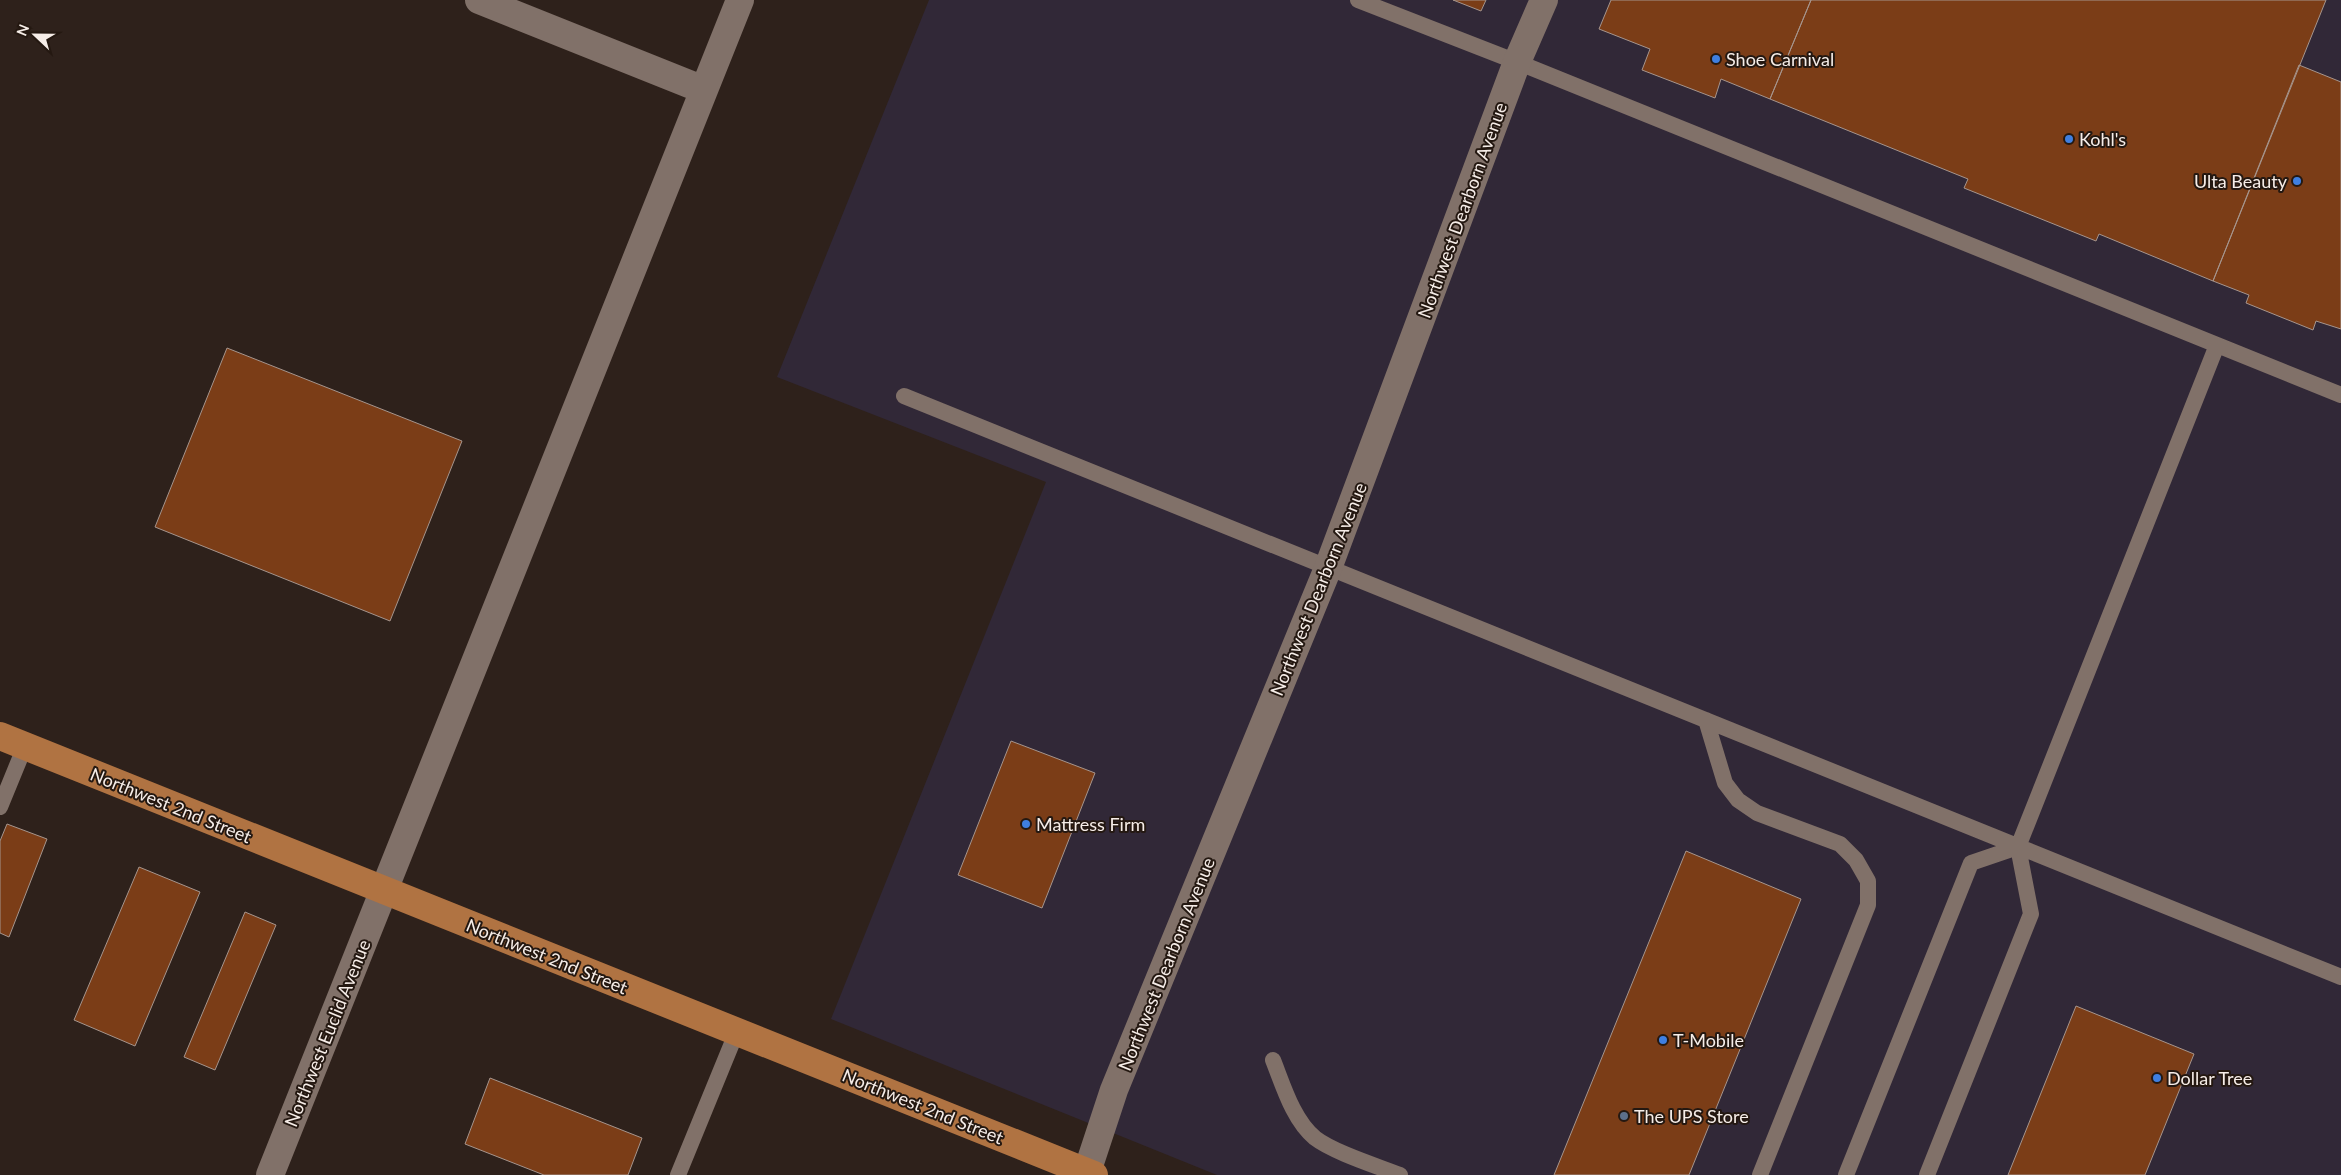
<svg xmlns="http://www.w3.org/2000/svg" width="2341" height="1175" font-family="Lato,sans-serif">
  <rect width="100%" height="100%" fill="#2e211b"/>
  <!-- commercial -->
  <path fill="#312837" d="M929,0h1412v1175h-1124l-386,-156 215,-537 -269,-105z"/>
  <!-- building -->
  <path fill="#7b3d17" stroke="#a6958d" d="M1453,0h33l-5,11z
    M1611,0h200l-41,99 -49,-20 -6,19 -73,-28 8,-21 -51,-20z
    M1811,0h515l-113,281 -114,-47 -3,7 -132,-53 4,-9 -198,-80z
    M2299,65l42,17v247l-25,-8 -3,9 -67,-27 3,-8 -36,-14z
    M227,348l235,93 -72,180 -235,-94z
    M1011,741l84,32 -53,135 -84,-33z
    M7,824l40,15 -38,98 -9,-4v-92z
    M1686,851l115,48 -112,276h-135z
    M139,867l61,25 -65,154 -61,-26z
    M245,912l31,13 -61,145 -31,-13z
    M2076,1006l118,48 -49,121h-137z
    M490,1078l152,60 -14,37h-84l-79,-31z"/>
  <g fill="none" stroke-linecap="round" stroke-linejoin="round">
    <!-- service -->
    <path stroke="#817169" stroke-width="16" d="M1358,0l159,62 824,333
      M904,396l1437,581
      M1706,720l19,63 13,17 19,13 83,31 16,16 12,21v24l-108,270
      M0,807l25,-61
      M2018,847l199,-502
      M1273,1060c10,25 20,60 42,78 18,14 62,28 85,37
      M678,1175l59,-144
      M1846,1175l125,-312 47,-16 13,67 -104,261"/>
    <!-- minor -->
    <path stroke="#817169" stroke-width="28" d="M479,0l225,90
      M270,1175l470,-1175
      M1086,1175l28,-85 214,-522 189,-506 27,-62"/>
    <!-- primary -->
    <path stroke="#b07342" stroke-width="28" d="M0,736l1094,439"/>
  </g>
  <!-- markers -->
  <g fill="#3f7fe0" stroke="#241811" stroke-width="2">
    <circle cx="1716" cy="59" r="5"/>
    <circle cx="2069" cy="139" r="5"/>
    <circle cx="2297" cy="181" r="5"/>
    <circle cx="1026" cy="824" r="5"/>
    <circle cx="1663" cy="1040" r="5"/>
    <circle cx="2157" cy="1078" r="5"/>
  </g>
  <circle fill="#5c6f8a" stroke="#241811" stroke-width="2" cx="1624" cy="1116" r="5"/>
  <g text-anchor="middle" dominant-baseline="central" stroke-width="4" stroke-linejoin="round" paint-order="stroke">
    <!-- poi labels -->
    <g font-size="18" fill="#f6ede8" stroke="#241811" text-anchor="start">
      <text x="1726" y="59">Shoe Carnival</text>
      <text x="2079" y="139">Kohl's</text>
      <text x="2287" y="181" text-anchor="end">Ulta Beauty</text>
      <text x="1036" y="824">Mattress Firm</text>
      <text x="1673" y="1040">T-Mobile</text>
      <text x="2167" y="1078">Dollar Tree</text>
      <text x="1634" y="1116">The UPS Store</text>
    </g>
    <!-- street labels -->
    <g font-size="18" fill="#f6ede8" stroke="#241811">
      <text transform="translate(1462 210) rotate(-70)">Northwest Dearborn Avenue</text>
      <text transform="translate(1318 589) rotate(-68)">Northwest Dearborn Avenue</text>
      <text transform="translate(171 805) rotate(22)">Northwest 2nd Street</text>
      <text transform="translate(547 956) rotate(22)">Northwest 2nd Street</text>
      <text transform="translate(1166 964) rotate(-68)">Northwest Dearborn Avenue</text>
      <text transform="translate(327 1033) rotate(-68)">Northwest Euclid Avenue</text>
      <text transform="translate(923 1106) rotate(22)">Northwest 2nd Street</text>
    </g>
  </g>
  <!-- north arrow -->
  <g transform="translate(35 35) rotate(292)" stroke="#241811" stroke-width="4" paint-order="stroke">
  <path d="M0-4L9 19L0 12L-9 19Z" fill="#f6ede8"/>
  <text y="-8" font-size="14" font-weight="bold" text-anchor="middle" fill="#f6ede8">N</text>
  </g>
</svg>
